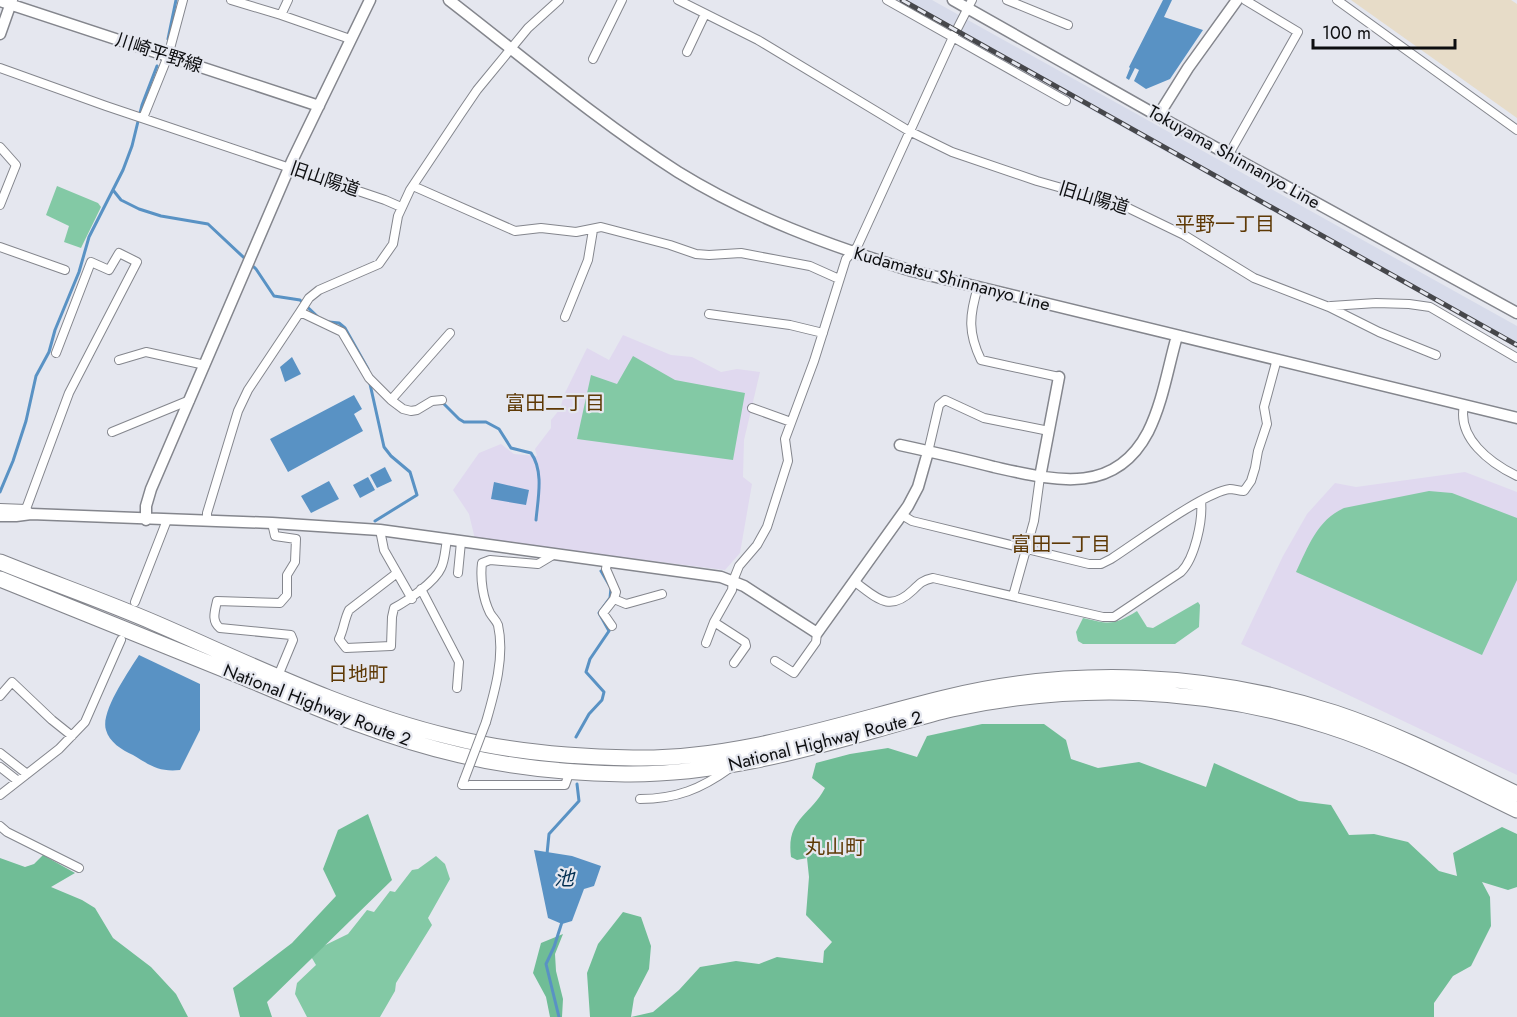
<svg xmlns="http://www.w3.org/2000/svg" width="1517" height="1017" font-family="Jost,'Noto Sans JP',sans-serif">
  <rect width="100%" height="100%" fill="#e5e7ef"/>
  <!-- built -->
  <path fill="#d7dbea" d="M895,0h37l585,326v22z"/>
  <!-- industrial -->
  <path fill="#e7dcc8" d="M1351,0h160l6,4v114z"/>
  <!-- education -->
  <path fill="#e0d9ef" d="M623,335l48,20 21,2 29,15 16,-3 23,3 -16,68 -1,37 9,7 -12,69 -15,17 -250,-31 -6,-25 -16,-24 26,-37 22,-9 13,10 23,2 -2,-7 16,-21v-8l9,-11 4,-14 23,-47 22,12z
    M1465,472l52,20v283l-276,-131 42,-88 24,-42 28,-31 21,4z"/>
  <!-- green -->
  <path fill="#83c9a5" d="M57,186l41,17 3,4 -20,41 -17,-6 5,-16 -23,-11z
    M633,356l42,24 70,13 -12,67 -156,-21 14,-64 26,9z
    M1429,491l23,2 65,25v62l-35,75 -186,-83c12,-25 21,-52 48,-64z
    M1198,602l2,3 -1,22 -24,17h-92l-5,-3 -2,-9 7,-14c26,6 30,8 54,-7l10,16 6,1z
    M436,856l9,8 5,15 -22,39 4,7 -36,58 -1,8 -15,26h-73l-12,-23 2,-11 19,-18 -7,-12 39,-19 19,-24 7,2 16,-21 5,1 17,-22 6,-1z"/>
  <!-- forest -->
  <path fill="#70bd96" d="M982,724h62l22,16 5,19 27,9 41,-6 67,25 8,-24 85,38 32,4 18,30 25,-1 34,8 31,29 18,5 -4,-23 49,-26 15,7v53l-9,3 -26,-8 8,15 1,29 -20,40 -18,10 -19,27v14h-844l-3,-44 11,-29 25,-32 18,5 10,29 -2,23 -15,29 -3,19 22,-5 26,-22 21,-23 36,-6 23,3 18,-7 46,6 1,-12 8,-9 -26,-27 3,-38 -2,-19 -10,2 -6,-3c-5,-38 19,-41 34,-69l-13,-10 4,-15 34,-9 38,-6 29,9 10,-21z
    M368,814l24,66 -125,122 5,15h-32l-7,-29 59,-45 44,-47 -13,-27 15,-39z
    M43,855l32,18 -24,14 31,13 13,8 18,30 38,29 25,27 12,23h-188v-159l25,9 9,-3z
    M563,934l-8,20 1,17 7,28 -1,18h-12l-4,-20 -13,-24 8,-30z"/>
  <!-- water -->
  <path fill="#5992c4" d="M1163,0h9l-8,17 39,13 -33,49 -24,10 -12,-8 5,-11 -4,-2 -6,12 -3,-2 4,-10 -1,-1z
    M292,357l9,17 -16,8 -5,-15z
    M354,395l8,14 -8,5 9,17 -75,41 -18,-33z
    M385,467l7,14 -15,7 -7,-13z
    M368,477l7,13 -15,8 -7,-13z
    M329,481l10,18 -28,14 -10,-17z
    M494,482l35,8 -3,15 -35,-6z
    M139,655l61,29v46l-20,40c-21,2 -29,-4 -47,-15 -11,-5 -24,-13 -27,-25 -6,-18 23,-59 33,-75z
    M534,850l38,6 29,10 -7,20 -10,3 -12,32 -10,3 -14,-6z"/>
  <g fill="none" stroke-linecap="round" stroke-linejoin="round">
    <!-- stream -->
    <path stroke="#5992c4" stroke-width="3" d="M168,39l8,-39
      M113,190l8,10 18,9 22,7 47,8 48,45 18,27 26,4 18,17
      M329,322l10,1 6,5 23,41
      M372,383l-2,1 14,63 7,9 19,16 7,23 -42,26
      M443,403l16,16 5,3h22l13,7 12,19 20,5c13,18 7,45 5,67
      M0,492l13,-31 13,-40 10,-45 13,-24 6,-22 24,-58 10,-35 34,-67 9,-24 10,-41 15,-39
      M576,737l13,-23 13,-14 2,-8 -18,-20 4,-13 19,-28 -10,-18 11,-15 1,-10 -10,-17
      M547,854l2,-20 30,-33 -2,-17
      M559,1017l-13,-53 8,-17 8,-25"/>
    <defs>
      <path id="street" d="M231,0l50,15 69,24
        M678,0l80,40 151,91 43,21 85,29 85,24 62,30 70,43 75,29 50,25 57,23
        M887,0l179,101
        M1007,0l61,25
        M1337,0l180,130
        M281,15l7,-15
        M687,52l18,-38
        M593,59l29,-59
        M0,68l106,38 279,94 16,7
        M143,118l25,-62 15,-56
        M0,147l16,18 -16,40
        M1229,154l69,-122 -53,-32
        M413,186l102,45 26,-3 35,4 25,-5 69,18 26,9 13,1 32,-2 69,13 29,13
        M0,247l65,23
        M978,287c-9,29 -10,46 3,73l78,17
        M1331,306l45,-3 33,1 21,3 87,51
        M300,312l42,20 27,46 22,22 12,9 8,2 6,-1 15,-9 10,-1
        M709,314l81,11 33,8
        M565,317l23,-57 5,-30
        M119,360l27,-8 59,13
        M391,400l59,-67
        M1464,405c-7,33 26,58 53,71
        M752,408l39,14
        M112,432l78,-32
        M928,452l11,-47 6,-5 39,18 65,13
        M0,508l26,1
        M31,514l-5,-5 43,-116 68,-131 -18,-9 -10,17 -18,-8 -35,91
        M902,515l10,6 177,43h12l10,-5c25,-16 93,-67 119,-70 4,0 9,2 14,2l7,-10 4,-13 3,-17 9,-27 -3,-17 13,-48
        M207,521v-8l31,-102 10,-21 52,-78 9,-14 10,-8 60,-26 14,-20 5,-28 12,-26 50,-75 17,-25 51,-62 31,-28
        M272,523l3,13 21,3 -1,23 -8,13v20l-7,8 -63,-2c-2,10 -6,20 3,27l71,7 2,5 -15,36
        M380,530l4,20 28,49
        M607,563l-1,6 10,23 -2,7 -11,14 9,13
        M397,573l-48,37c-5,10 -5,19 -10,29l7,9 45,-2 1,-29 2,-9c13,-7 41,-26 47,-40 4,-8 4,-19 6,-28
        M458,573l3,-31
        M855,582c22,16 34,31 58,8 7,-7 10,-10 20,-12l170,39h11l67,-45c14,-14 22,-52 20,-71
        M421,589l38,73 -2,26
        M1013,596l21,-75 6,-44
        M614,599l12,5 36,-10
        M135,602l32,-82
        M714,622l18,-32 1,-9 6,-15 18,-21 10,-18 21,-66 -3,-22 29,-78 32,-102 11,-12 96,-210 19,-37
        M706,643l8,-21 31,20 1,4 -12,17
        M775,661l19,12 22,-31 1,-9
        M0,696l12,-14 40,38 20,16
        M486,722c9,-31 19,-66 12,-97 -2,-5 -5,-7 -8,-12 -7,-14 -10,-34 -8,-50l8,-3 48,4 15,-9
        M0,753l27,21
        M0,767l18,14
        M464,780l-2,5h103l5,-14
        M0,795l59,-46 26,-27 36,-82
        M640,799c36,0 61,-10 90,-31
        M0,826l7,6 72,36"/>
      <path id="secondary" d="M449,0c75,58 149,121 229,172 73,45 152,74 234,99l605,147
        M953,0l205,116 359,197
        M0,1l319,105
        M0,34l12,-34
        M1158,116l30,-48 49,-68
        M900,445c32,7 63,14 94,22 59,13 120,30 154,-35 15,-30 20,-65 29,-96
        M1040,477l19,-100
        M0,516h16l15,-2 241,9 108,7 341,47 23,9 73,47 91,-127 10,-19 10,-35
        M146,520v-14l5,-17 141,-328 78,-161"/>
      <path id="highway" d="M0,562c52,21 104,39 155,61 97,42 194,90 296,114 59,15 122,20 182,21 106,2 209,-35 311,-60 129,-32 265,-26 391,15 63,21 122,52 182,81
        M0,579c81,32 162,65 243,98 71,30 142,61 217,78 54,13 110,18 165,19 86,1 169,-21 250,-44 26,-7 51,-15 77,-21 125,-27 254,-22 376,17 66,21 127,54 189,84"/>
    </defs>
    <!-- street casing -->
    <use href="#street" stroke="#84868d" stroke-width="10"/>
    <!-- secondary casing -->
    <use href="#secondary" stroke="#84868d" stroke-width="13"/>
    <!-- highway casing -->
    <use href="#highway" stroke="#84868d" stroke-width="17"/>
    <!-- street -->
    <use href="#street" stroke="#fff" stroke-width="8"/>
    <!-- secondary -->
    <use href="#secondary" stroke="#fff" stroke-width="10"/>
    <!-- highway -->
    <use href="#highway" stroke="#fff" stroke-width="15"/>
    <defs>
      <path id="rail" d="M902,0l615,345"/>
    </defs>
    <!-- rail casing -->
    <use href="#rail" stroke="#46474b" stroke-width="5"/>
    <!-- rail -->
    <use href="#rail" stroke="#e5e7ef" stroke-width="3" stroke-dasharray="9" stroke-linecap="butt"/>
    <defs>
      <path id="street-bridge" d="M464,780l22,-58"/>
    </defs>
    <!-- street-bridge casing -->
    <use href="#street-bridge" stroke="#84868d" stroke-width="10" stroke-linecap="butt"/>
    <!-- street-bridge -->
    <use href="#street-bridge" stroke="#fff" stroke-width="8"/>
  </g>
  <g text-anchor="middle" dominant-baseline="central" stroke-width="4.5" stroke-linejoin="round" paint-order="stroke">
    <!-- street labels -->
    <g font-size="18" fill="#0d0e10" stroke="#e5e7ef">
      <text transform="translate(159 53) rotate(18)">川崎平野線</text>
      <text transform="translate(1234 157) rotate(29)">Tokuyama Shinnanyo Line</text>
      <text transform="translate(325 179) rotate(19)">旧山陽道</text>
      <text transform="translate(1094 198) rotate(17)">旧山陽道</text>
      <text transform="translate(952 279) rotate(15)">Kudamatsu Shinnanyo Line</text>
      <text transform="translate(317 705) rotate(21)">National Highway Route 2</text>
      <text transform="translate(825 741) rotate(-14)">National Highway Route 2</text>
    </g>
    <!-- neighbourhood labels -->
    <g font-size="20" fill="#5e3905" stroke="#e5e7ef">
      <text x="1225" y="224">平野一丁目</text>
      <text x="555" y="403">富田二丁目</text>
      <text x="1061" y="544">富田一丁目</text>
      <text x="358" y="674">日地町</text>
      <text x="835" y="847">丸山町</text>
    </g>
    <!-- water labels -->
    <g font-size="20" font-style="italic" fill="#033052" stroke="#e5e7ef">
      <text x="564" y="878">池</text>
    </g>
  </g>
  <!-- scale -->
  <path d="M1313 39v9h142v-9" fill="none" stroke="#0d0e10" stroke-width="3"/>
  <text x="1322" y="39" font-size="18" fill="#0d0e10" stroke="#e5e7ef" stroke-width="4.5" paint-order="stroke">100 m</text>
</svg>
